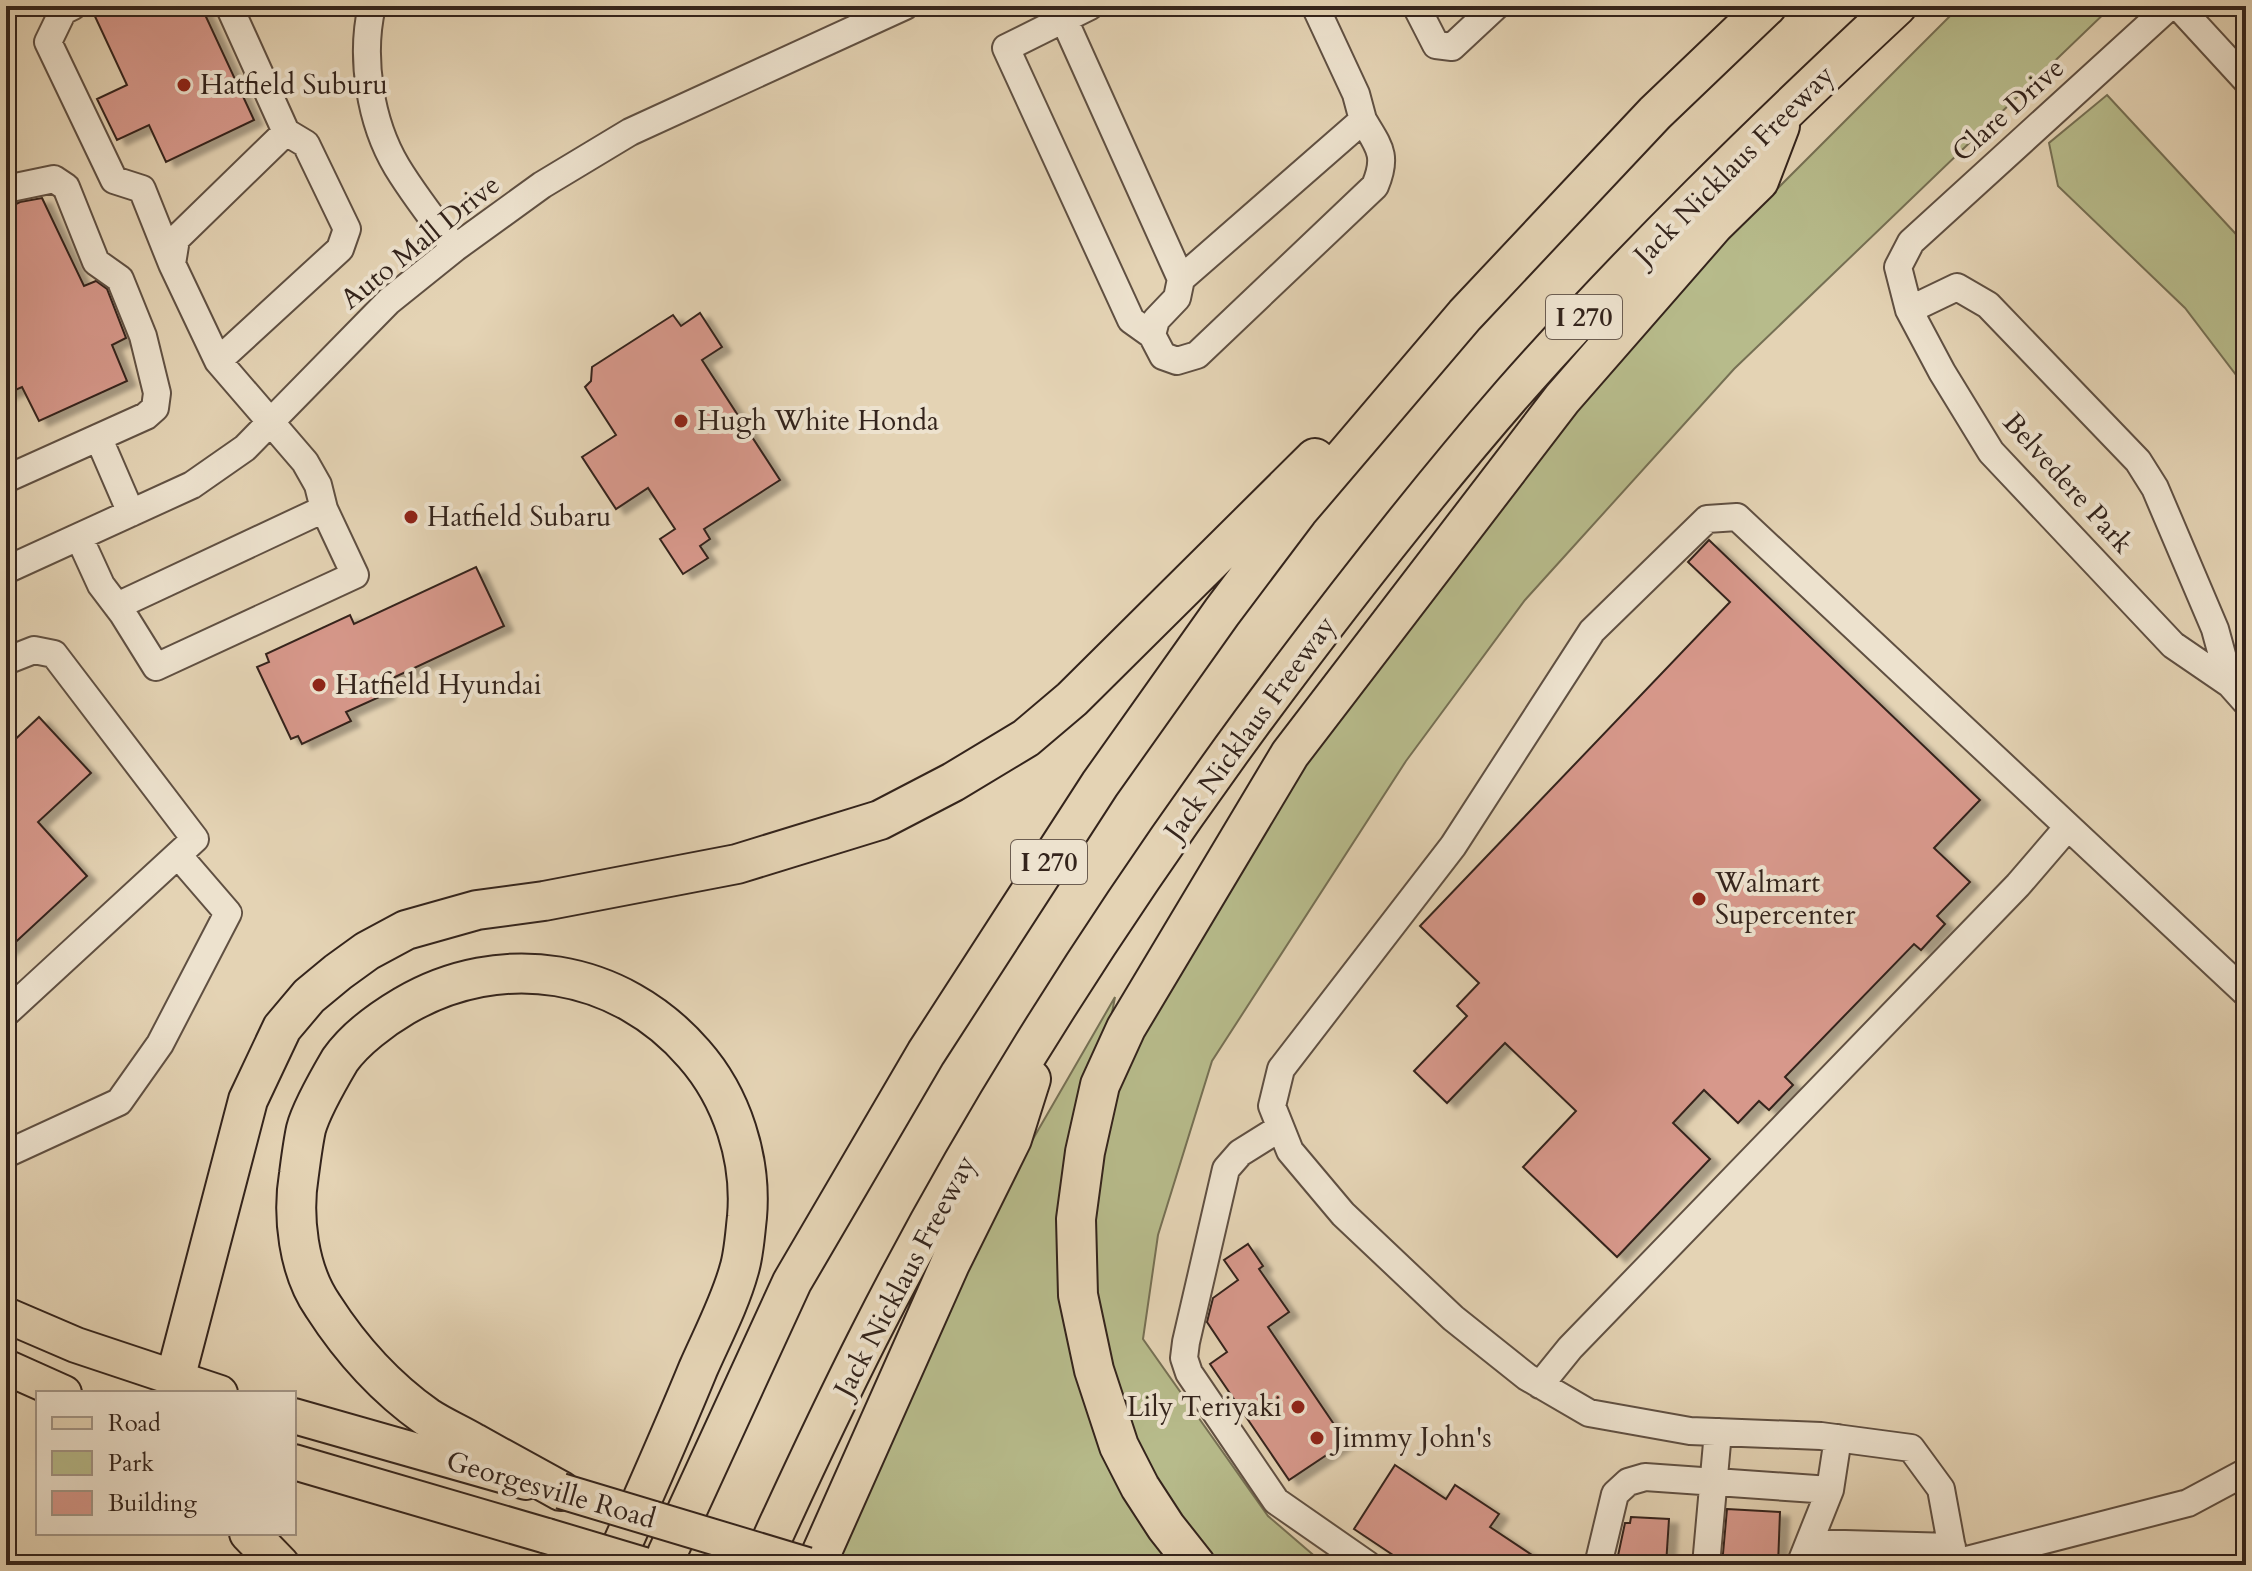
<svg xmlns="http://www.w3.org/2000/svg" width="2252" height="1571" font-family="Cardo,serif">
  <defs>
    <filter id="shadow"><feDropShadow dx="9" dy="5" stdDeviation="2" flood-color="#0004"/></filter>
  </defs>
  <rect width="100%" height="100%" fill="#e4d3b4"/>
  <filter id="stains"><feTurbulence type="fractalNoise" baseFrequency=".0025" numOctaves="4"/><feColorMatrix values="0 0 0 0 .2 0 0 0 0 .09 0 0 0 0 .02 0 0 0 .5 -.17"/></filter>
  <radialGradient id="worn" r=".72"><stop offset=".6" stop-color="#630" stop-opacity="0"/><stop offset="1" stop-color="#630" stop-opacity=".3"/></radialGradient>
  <!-- green -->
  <path fill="#b7bb8b" stroke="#767054" stroke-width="2" d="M1960,6h152l-378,363 -209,231 -119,161 -194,300 -54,174 -15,104 125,177 57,49h-110l-7,-7 -71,-106 -50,-167 3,-80 38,-156 145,-243 358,-471z
    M2107,95l139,150v143l-61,-80 -127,-122 -9,-43z
    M1115,997l-49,260 116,308h-310l-35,-12 87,-193 98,-202z"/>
  <!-- building -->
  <path fill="#d7988b" stroke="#34241c" stroke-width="2" filter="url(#shadow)" d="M102,6h20l4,8 17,-8h58l53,114 -88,42 -17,-37 -32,15 -20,-41 30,-14 -35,-75z
    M42,198l42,88 12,-5 11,8 19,49 -14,7 15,36 -88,40 -17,-34 -16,7v-185l14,-7z
    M700,313l22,34 -20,13 78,120 -76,49 6,10 -10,7 8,12 -25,16 -23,-35 15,-10 -27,-41 -32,21 -34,-52 34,-22 -31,-48 6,-6 1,-14 81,-52 8,11z
    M1709,540l271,260 -46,48 36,34 -33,34 8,8 -24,26 -7,-6 -129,133 8,8 -24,25 -10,-9 -21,22 -34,-33 -31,33 37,36 -93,98 -94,-90 53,-56 -71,-68 -58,60 -33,-32 53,-55 -10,-10 22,-23 -59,-57 310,-324 -42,-40z
    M476,567l28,59 -122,57 4,11 -40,18 5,9 -49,23 -4,-8 -7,3 -34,-72 12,-5 -3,-8 84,-39 4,9z
    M39,717l52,56 -53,49 49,54 -81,75v-203z
    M1248,1244l15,22 -4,3 30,43 -21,15 78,115 -57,38 -79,-116 17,-12 -20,-30 6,-24 25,-18 -14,-20z
    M1395,1465l51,34 9,-14 44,29 -9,13 57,38h-139l-54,-36z
    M1727,1509l53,3 -2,53h-56z
    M1631,1517l38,2 -3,46h-50l9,-42h5z"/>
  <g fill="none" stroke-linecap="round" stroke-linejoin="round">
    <defs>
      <path id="minor" d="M73,6l-10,5 -15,31 66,138 28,9 30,75
        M229,6l57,126 20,12 41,85 -7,20 -122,112 -46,-97 4,-25 110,-107
        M372,6c-12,51 -2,116 25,161 17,28 38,55 58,81
        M1058,6l123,273 182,-159 -7,-26 -41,-88
        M1090,6l-84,42 125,272 21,15
        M1416,6l20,39 16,2 44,-41
        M2170,6l-259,236 -13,25 11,43 33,62 49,80 182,193 57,39 16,18
        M2178,6l68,74
        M6,189l48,-10 12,8 30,75 24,17 23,57 14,57 -2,15 -9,8 -140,63
        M1181,279l-4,19 -21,22 -4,15 11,21 14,5 20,-6 178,-169c13,-31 4,-39 -12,-66
        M1909,310l48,-23 31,18 150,156 17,27 60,141 15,55
        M99,439l32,74
        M79,537l22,48 22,29 33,53 199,-92 -31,-66 -6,-24 -13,-23 -87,-101
        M6,570l186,-85 53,-37 144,-147 66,-53 87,-63 88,-53 275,-126
        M117,606l207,-97
        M6,661l28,-11 20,4 141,185 -189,174
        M1280,1128l-40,25 -14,16 -40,173 -2,16 5,15 87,128 92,64
        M6,1154l113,-52 41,-58 68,-131 -50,-58
        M1540,1385l30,-37 448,-463 49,-57
        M1809,1543l143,4
        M1955,1563l233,-60 58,-31
        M1598,1565l17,-71 13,-12 17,-5 185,13 8,-52
        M1706,1565l12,-133
        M1800,1565l30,-75
        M1955,1565l-14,-76 -30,-41 -90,-12 -131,-5 -101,-18 -62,-36 -74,-59 -110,-104 -53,-63 -18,-45 9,-37 172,-223 139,-215 115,-112 30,-2 509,476"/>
      <path id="major" d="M6,1315l70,30 144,48
        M6,1367l58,26
        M294,1416l232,66
        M294,1462l253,74"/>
      <path id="highway" d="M181,1393l-6,-14 73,-279 34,-72 27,-32 29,-24 29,-21 39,-21 71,-20 67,-9 193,-37 143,-44 73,-38 73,-44 46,-39 243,-241
        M561,1491c-29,-16 -58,-32 -87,-48 -15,-9 -32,-16 -47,-26 -41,-29 -77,-69 -104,-111 -25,-36 -31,-90 -24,-132 2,-15 4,-31 7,-45 5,-19 24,-52 34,-69 15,-21 42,-41 64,-54 97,-57 216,-38 290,48 38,43 58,105 53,163 -2,17 -3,37 -8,53 -9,33 -27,67 -41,99 -27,66 -56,131 -85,196
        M249,1533l31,32
        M662,1565l130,-283 134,-229 174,-269 122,-172 76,-101 167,-196 190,-202 112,-107
        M760,1565c35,-77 71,-154 109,-229 109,-215 240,-419 382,-613 83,-112 169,-223 261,-329 120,-136 252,-264 385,-388
        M816,1565l134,-301 62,-125 19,-60
        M1196,1565l-30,-38 -26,-40 -21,-41 -25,-76 -16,-75 -2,-76 9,-67 15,-67 26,-57 164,-274 272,-355 152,-174 45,-44 21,-55"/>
    </defs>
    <!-- minor casing -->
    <use href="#minor" stroke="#605042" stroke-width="30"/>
    <!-- major casing -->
    <use href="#major" stroke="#34241c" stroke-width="38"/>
    <!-- highway casing -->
    <use href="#highway" stroke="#34241c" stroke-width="42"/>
    <!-- minor -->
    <use href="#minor" stroke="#ede2ce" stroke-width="26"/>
    <!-- major -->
    <use href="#major" stroke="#e4d3b4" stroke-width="34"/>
    <!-- highway -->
    <use href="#highway" stroke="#e4d3b4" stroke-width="38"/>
    <defs>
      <path id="major-bridge" d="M561,1491l246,74
        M547,1536l97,29"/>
    </defs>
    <!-- major-bridge casing -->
    <use href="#major-bridge" stroke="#34241c" stroke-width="38" stroke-linecap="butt"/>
    <!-- major-bridge -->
    <use href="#major-bridge" stroke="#e4d3b4" stroke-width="34"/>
  </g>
  <!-- markers -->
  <g fill="#8f2418" stroke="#ede2ce" stroke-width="3">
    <circle cx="184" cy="85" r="8"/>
    <circle cx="681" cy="421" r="8"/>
    <circle cx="411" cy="517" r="8"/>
    <circle cx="319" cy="685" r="8"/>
    <circle cx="1699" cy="899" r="8"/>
    <circle cx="1298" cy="1407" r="8"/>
    <circle cx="1317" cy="1438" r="8"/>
  </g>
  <g text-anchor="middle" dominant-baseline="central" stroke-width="8" stroke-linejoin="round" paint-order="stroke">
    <!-- shield labels -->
    <g fill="#ede2ce" stroke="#6c5d51" stroke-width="2">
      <rect x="1546" y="295" width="76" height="44" rx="6"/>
      <rect x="1011" y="840" width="76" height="44" rx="6"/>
    </g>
    <g font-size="26" font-weight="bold" fill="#34241c">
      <text x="1584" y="317">I 270</text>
      <text x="1049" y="862">I 270</text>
    </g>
    <!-- poi labels -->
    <g font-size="28" fill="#34241c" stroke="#ede2ce" text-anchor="start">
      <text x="200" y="85">Hatfield Suburu</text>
      <text x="697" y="421">Hugh White Honda</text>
      <text x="427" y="517">Hatfield Subaru</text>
      <text x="335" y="685">Hatfield Hyundai</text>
      <text x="1715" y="883">Walmart<tspan x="1715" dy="32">Supercenter</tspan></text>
      <text x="1282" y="1407" text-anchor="end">Lily Teriyaki</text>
      <text x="1333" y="1438">Jimmy John's</text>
    </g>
    <!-- street labels -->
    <g font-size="28" fill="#34241c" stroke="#ede2ce">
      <text transform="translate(2008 110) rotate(-42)">Clare Drive</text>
      <text transform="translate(1734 165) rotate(-45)">Jack Nicklaus Freeway</text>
      <text transform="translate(420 242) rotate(-39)">Auto Mall Drive</text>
      <text transform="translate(2068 483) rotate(48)">Belvedere Park</text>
      <text transform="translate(1250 728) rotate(-54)">Jack Nicklaus Freeway</text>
      <text transform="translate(905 1276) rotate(-62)">Jack Nicklaus Freeway</text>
      <text transform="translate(551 1490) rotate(16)">Georgesville Road</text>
    </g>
  </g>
  <!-- margin -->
  <rect width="2252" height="1571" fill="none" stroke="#e4d3b4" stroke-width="32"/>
  <rect x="8" y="8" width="2236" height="1555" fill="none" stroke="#34241c" stroke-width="4"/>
  <rect x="16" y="16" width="2220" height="1539" fill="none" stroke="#34241c" stroke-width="2"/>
  <!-- legend -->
  <rect x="36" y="1391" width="260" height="144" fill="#ede2ce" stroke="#a39687" stroke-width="2"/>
  <rect x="52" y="1417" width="40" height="12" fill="#e4d3b4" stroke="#a39687" stroke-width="2"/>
  <text x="108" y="1431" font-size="24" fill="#34241c">Road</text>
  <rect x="52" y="1451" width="40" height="24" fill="#b7bb8b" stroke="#a39687" stroke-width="2"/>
  <text x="108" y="1471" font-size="24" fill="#34241c">Park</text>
  <rect x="52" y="1491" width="40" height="24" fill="#d7988b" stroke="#a39687" stroke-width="2"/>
  <text x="108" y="1511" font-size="24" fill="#34241c">Building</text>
  <rect width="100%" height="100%" filter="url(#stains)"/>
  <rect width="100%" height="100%" fill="url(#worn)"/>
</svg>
